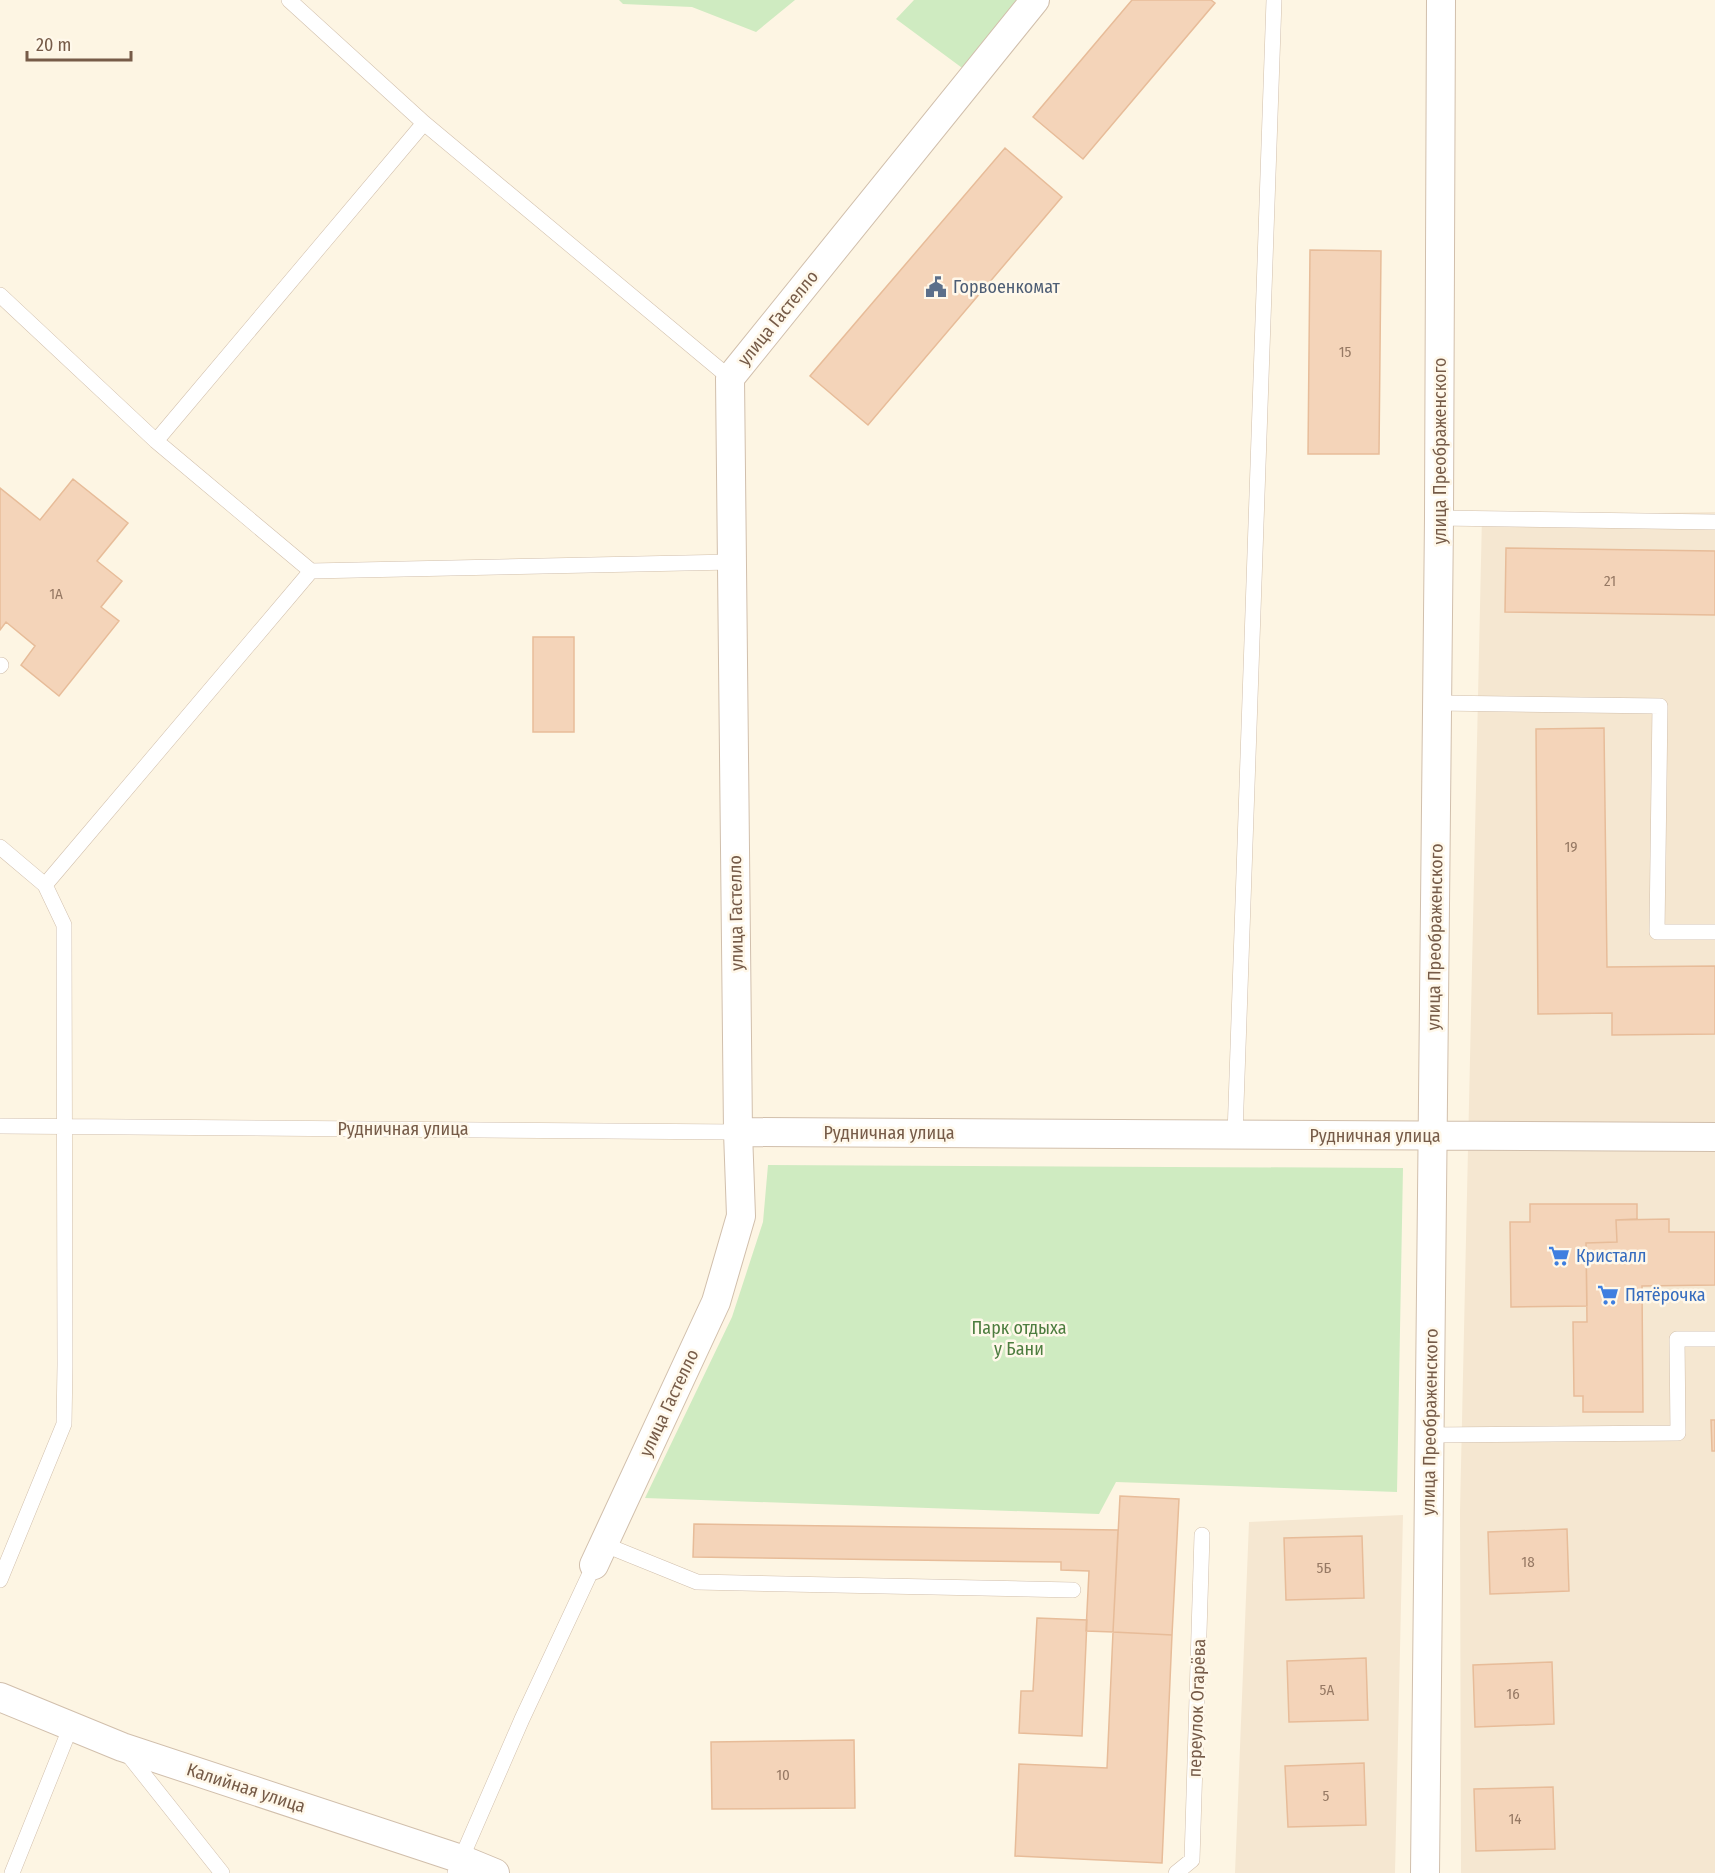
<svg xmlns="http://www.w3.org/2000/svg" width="1715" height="1873" font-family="'Fira Sans Condensed',sans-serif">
  <rect width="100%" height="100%" fill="#fdf5e3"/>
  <!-- residential -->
  <path fill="#f5e7d1" d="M1715,512v1361h-254l-1,-362 22,-995z
    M1403,1515l-8,358h-160l14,-351z"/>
  <!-- green -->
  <path fill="#cfebc1" d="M619,0h176l-39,32 -64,-25 -69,-3z
    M914,0h114l-59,73 -73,-54z
    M768,1165l635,3 -6,324 -281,-10 -17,32 -454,-16 87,-181 31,-95z"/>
  <!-- building -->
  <path fill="#f4d4b9" stroke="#e7bc99" stroke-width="1.5" d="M1132,0h79l4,3 -132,156 -50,-42z
    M1005,148l57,49 -194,228 -58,-49z
    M1310,250l71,1 -2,203h-71z
    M73,479l55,44 -31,38 25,20 -21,26 18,14 -60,75 -38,-31 14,-19 -29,-24 -6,8v-142l40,32z
    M1506,548l209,3v64l-210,-3z
    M533,637h41v95h-41z
    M1604,728l3,239 108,-1v68l-103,1v-22l-74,1 -2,-285z
    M1530,1204h107v15l-21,1 1,22 -31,1 1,63 -76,1 -1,-85h20z
    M1669,1219v13h46v53l-73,1 1,126h-60v-16h-9l-1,-74h14l-1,-79 31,-1 -1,-22z
    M1711,1420h4v31h-3z
    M1120,1496l59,3 -7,136 -59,-3z
    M694,1524l424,6 -5,102 -27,-1 3,-60 -28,-1v-8l-368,-5z
    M1567,1529l2,62 -79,3 -2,-62z
    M1362,1536l2,62 -78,2 -2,-62z
    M1037,1618l50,2 -5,116 -63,-3 2,-42h12z
    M1113,1632l59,3 -10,228 -147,-7 4,-92 88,4z
    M1366,1658l2,62 -79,2 -2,-61z
    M1552,1662l2,62 -79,3 -2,-62z
    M854,1740l1,68 -143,1 -1,-67z
    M1364,1763l2,62 -78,2 -3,-61z
    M1553,1787l2,62 -79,2 -2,-62z"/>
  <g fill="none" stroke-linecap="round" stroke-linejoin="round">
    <defs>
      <path id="service" d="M289,0l135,123 306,255
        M0,295l156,146 155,130 421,-9
        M156,441l268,-318
        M1439,518l276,4
        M0,666l1,-1
        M1437,703l223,3 -3,226h58
        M0,847l45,38 19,40 1,440 -1,59 -64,156
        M45,885l266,-314
        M0,1126l738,6
        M1235,1135l39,-1135
        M1429,1435l249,-2 -1,-94h38
        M603,1544l94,38 376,8
        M126,1752l96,121
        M12,1873l59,-147
        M455,1873l67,-154 72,-154
        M1176,1873l16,-13 10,-325"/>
      <path id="minor" d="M738,1132l977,5
        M594,1565l122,-263 25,-86 -3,-84 -8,-754 305,-378
        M0,1697l122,50 339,112 34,14
        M1425,1873l14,-1355 2,-518"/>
    </defs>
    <!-- service casing -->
    <use href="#service" stroke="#d1bfac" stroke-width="16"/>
    <!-- minor casing -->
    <use href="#minor" stroke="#d1bfac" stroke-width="30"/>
    <!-- service -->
    <use href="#service" stroke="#fff" stroke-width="15"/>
    <!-- minor -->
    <use href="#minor" stroke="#fff" stroke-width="28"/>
  </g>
  <!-- icons -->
  <defs>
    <symbol id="civic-bare" viewBox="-9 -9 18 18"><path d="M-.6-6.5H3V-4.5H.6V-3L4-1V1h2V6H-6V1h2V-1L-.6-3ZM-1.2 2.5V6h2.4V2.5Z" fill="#5c6f8a" stroke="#fff8ea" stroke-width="2.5" paint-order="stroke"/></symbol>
    <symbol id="supermarket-bare" viewBox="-9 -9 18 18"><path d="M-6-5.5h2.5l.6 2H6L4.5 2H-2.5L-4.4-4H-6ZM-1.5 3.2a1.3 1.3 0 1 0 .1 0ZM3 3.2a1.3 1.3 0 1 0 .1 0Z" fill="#3f7fe0" stroke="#fff8ea" stroke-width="2.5" paint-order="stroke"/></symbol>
  </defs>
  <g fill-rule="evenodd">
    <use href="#civic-bare" x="921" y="272" width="30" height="30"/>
    <use href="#supermarket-bare" x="1544" y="1241" width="30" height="30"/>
    <use href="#supermarket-bare" x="1593" y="1280" width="30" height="30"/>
  </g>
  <g text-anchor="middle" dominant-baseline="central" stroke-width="5" stroke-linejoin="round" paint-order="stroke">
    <!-- number labels -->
    <g font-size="15" fill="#967964">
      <text x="1345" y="352">15</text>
      <text x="1610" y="581">21</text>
      <text x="56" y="594">1А</text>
      <text x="1571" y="847">19</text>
      <text x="1528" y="1562">18</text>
      <text x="1324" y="1568">5Б</text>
      <text x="1327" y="1690">5А</text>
      <text x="1513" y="1694">16</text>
      <text x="783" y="1775">10</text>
      <text x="1326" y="1796">5</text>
      <text x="1515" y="1819">14</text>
    </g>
    <!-- service labels -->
    <g font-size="18" fill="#4e5e75" stroke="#fff8ea" text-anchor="start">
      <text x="953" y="287">Горвоенкомат</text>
    </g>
    <!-- street labels -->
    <g font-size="18" fill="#765b48" stroke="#fff8ea">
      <text transform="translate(778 318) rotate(-51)">улица Гастелло</text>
      <text transform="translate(1440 451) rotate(-90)">улица Преображенского</text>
      <text transform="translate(736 913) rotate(-91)">улица Гастелло</text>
      <text transform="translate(1435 937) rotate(-89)">улица Преображенского</text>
      <text x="403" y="1129">Рудничная улица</text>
      <text x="889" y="1133">Рудничная улица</text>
      <text x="1375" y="1136">Рудничная улица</text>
      <text transform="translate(669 1403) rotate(-65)">улица Гастелло</text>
      <text transform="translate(1430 1422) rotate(-89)">улица Преображенского</text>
      <text transform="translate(1197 1708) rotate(-88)">переулок Огарёва</text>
      <text transform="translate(246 1788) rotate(18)">Калийная улица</text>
    </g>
    <!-- shop labels -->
    <g font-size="18" fill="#366cbe" stroke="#fff8ea" text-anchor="start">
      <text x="1576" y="1256">Кристалл</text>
      <text x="1625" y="1295">Пятёрочка</text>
    </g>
    <!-- park labels -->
    <g font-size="18" fill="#4d7d3f" stroke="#fff8ea">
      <text x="1019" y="1328">Парк отдыха<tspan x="1019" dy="21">у Бани</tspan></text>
    </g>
  </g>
  <!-- scale -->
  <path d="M27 51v9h104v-9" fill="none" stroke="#765b48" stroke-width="3"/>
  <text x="36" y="51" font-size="18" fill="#765b48" stroke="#fff8ea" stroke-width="4.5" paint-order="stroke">20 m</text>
</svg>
